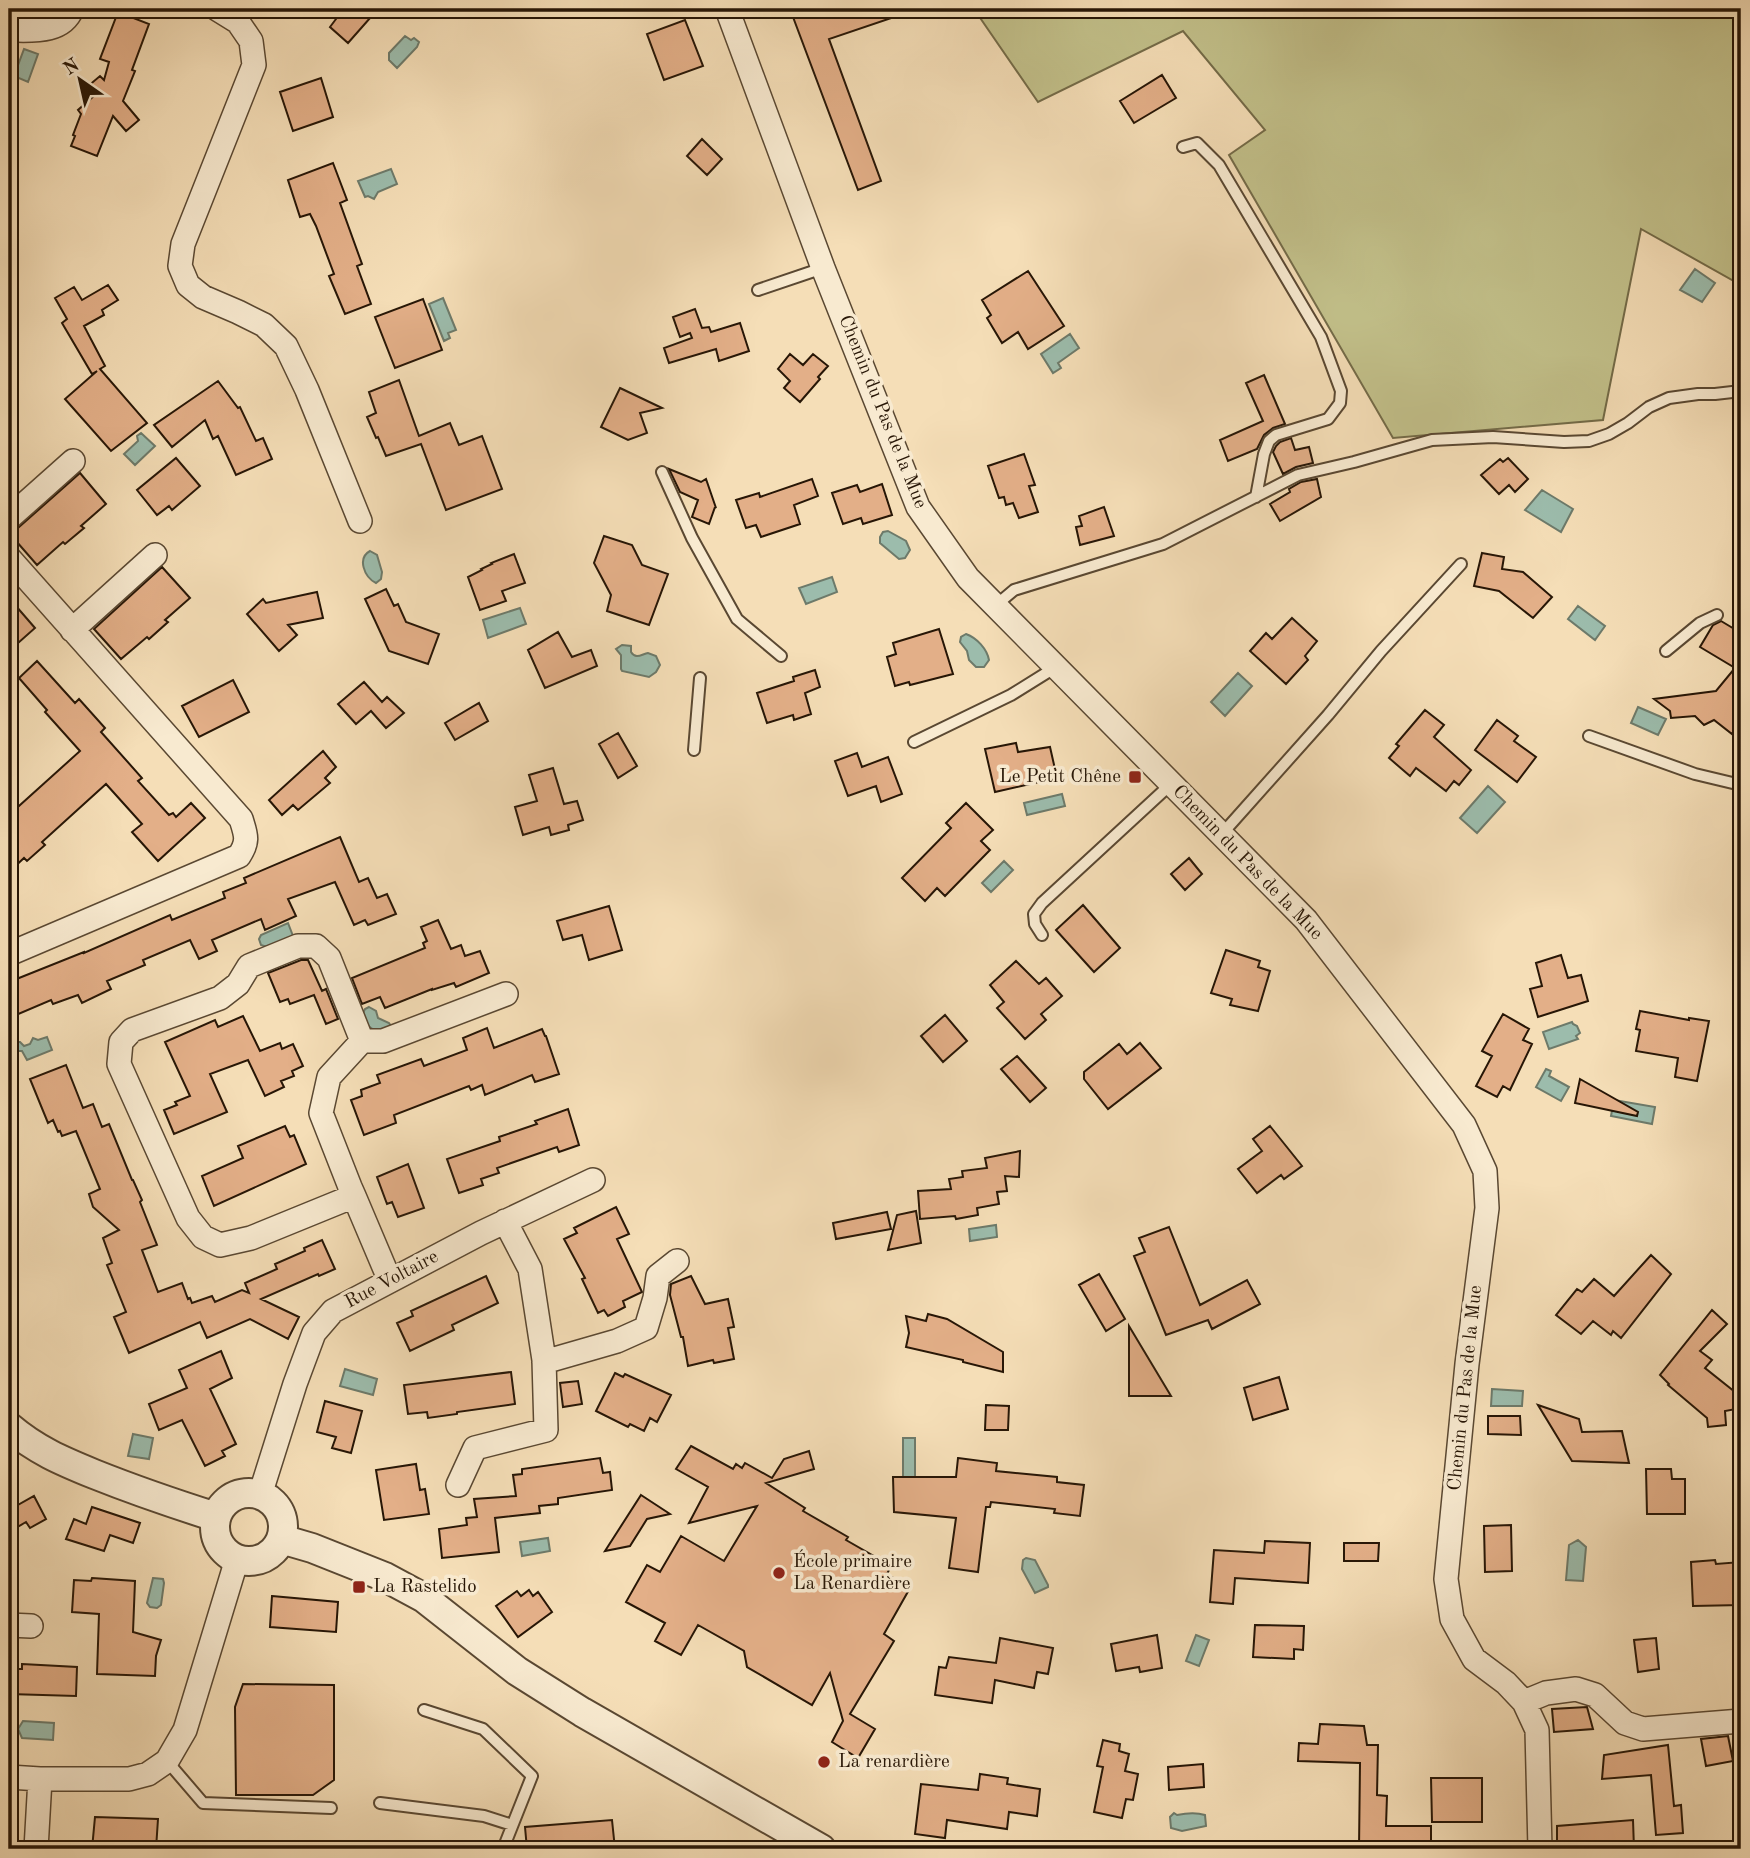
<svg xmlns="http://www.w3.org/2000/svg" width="1750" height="1858" font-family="'Old Standard TT',serif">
  <rect width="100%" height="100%" fill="#f5deb7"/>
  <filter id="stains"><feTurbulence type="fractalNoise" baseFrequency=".00286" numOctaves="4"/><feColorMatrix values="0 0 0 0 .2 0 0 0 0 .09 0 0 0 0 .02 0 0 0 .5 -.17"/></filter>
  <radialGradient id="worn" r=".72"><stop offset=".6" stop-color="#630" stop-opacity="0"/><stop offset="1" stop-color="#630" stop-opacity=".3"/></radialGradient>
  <!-- green -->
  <path fill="#c2c08a" stroke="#746b48" stroke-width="2" d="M974,9h767v276l-100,-56 -38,191 -210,18 -164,-283 36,-25 -82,-99 -145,71z"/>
  <!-- water -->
  <path fill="#9cbcac" stroke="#6d7a6a" stroke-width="2" d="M405,36l6,4 3,-2 5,4 -2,5 -20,21 -8,-8v-7z
    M24,49l14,5 -10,28 -14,-6z
    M391,169l6,15 -19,8 -4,7 -6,-3 -3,1 -7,-16z
    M1695,269l20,14 -13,19 -22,-12z
    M443,298l13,32 -8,3 2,5 -6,3 -15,-37z
    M1070,334l9,14 -21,15 3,5 -8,5 -12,-19z
    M141,433l14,13 -20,19 -11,-11 14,-13 -1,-5z
    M1542,490l31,19 -12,23 -36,-22z
    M888,531l18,10 4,9 -5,8 -6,1 -19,-16v-6l3,-5z
    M370,551l7,4 5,17 -1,7 -5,4c-12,-6 -19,-25 -6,-32z
    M832,577l5,15 -31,12 -7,-16z
    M1578,606l27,20 -10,14 -27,-21z
    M520,608l6,16 -38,14 -5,-18z
    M966,634c11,4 21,15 23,26l-5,7h-8l-7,-7 -2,-9 -7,-9 1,-5z
    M622,645l9,1v6c5,8 11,2 17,1l8,3 4,9 -4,7 -7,5 -27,-6 -1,-2v-14l-5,-6z
    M1238,673l14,13 -27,30 -14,-14z
    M1638,707l28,12 -8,16 -27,-12z
    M1488,786l17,16 -28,31 -17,-15z
    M1062,794l3,12 -38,9 -3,-12z
    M1004,861l9,9 -22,22 -9,-9z
    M288,923l5,13 -26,11 -6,-2 -2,-6 2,-4z
    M369,1007l7,4 2,7 11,5 2,3 -13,7 -11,-8 -4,-12 2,-4z
    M1572,1022l1,2 4,2 3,7 -4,3 2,3 -29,10 -6,-17z
    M47,1037l5,13 -25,10 -5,-9h-6l-2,-3v-3l3,-3h3l4,4 6,-2 3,-6 5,2z
    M1546,1069l5,2 -2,5 20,11 -8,14 -25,-14z
    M1614,1100l41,7 -3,17 -41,-8z
    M996,1225l1,12 -27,4 -1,-12z
    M345,1369l32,10 -4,16 -33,-9z
    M1492,1389l31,2 -1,15h-31z
    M133,1434l20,4 -4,21 -21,-3z
    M903,1438h12v44l-12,-1z
    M548,1538l2,13 -28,5 -2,-14z
    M1578,1540l8,7 -3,34 -17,-1 3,-35z
    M1026,1558l9,2 13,25v2l-13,6 -13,-24 1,-9z
    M153,1578l10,1 1,4 -3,22 -4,3 -7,-1 -3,-4z
    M1196,1635l13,5 -10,26 -13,-5z
    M23,1721l31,2 -1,17 -31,-2 -4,-9z
    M1174,1813l3,2c9,-2 19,-3 28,0l1,11 -24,5 -11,-3 -1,-11z"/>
  <!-- building -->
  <path fill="#e3af88" stroke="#271606" stroke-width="2" d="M324,9h54l-30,34 -18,-16 6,-8z
    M790,9h119v3l-80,27 52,142 -23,9z
    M118,12l31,12 -17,46 3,1 -12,30 16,19 -13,11 -13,-15 -16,40 -26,-10 4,-10 -2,-1 8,-21 -3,-4 17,-15 -8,-8 13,-11 4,4 5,-18 -9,-3z
    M685,20l18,46 -39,14 -17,-46z
    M1162,75l14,23 -42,25 -14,-22z
    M321,78l12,39 -40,14 -13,-39z
    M702,139l20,20 -15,16 -20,-19z
    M333,163l14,37 -7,3 22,61 -5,2 14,38 -26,10 -16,-38 5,-2 -18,-48 -6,-12 -10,3 -12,-37z
    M1028,271l36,55 -36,23 -10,-17 -16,11 -15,-25 4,-3 -9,-15z
    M108,285l10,15 -16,10 2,5 -20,11 21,40 -5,3 47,54 -36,28 -46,-52 32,-28 -5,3 -30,-51 5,-4 -12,-21 19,-11 8,13z
    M423,299l19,51 -47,18 -20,-51z
    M695,309l7,19 7,-1 2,5 29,-9 9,28 -30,10 -3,-12 -47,14 -5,-15 28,-10 -2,-5 -10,4 -7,-20z
    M790,354l13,11 10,-11 15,12 -10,11 2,2 -20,23 -16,-14 6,-7 -12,-12z
    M1264,375l21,49 -12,4 -9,7 -7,14 -29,12 -8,-21 43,-19 -17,-38z
    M399,380l20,56 31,-13 9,22 23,-9 20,53 -56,21 -25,-66 -35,12 -8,-19 -2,1 -9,-21 9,-4 -7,-21z
    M218,381l20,27 2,-1 16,34 7,-3 9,21 -36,16 -18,-39 -5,3 -8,-19 -33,27 -18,-22z
    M620,388l42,20 -22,5 7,20 -19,7 -27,-13z
    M1291,438l4,12 14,-3 4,16 -17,4 -13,7 -10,-22 3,-6 4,-4z
    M1024,454l11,31 -6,1 9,26 -19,6 -6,-15 -7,2 -2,-8 -5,1 -11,-32z
    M176,458l24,28 -28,24 -3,-4 -12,9 -20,-25z
    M1508,458l20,21 -13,13 -6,-7 -10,9 -18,-19 19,-16 3,3z
    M669,469l32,13 5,-3 10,29 -1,-1 -6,17 -17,-7 6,-17 -18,-8z
    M80,473l26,31 -25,22 3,2 -19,16 -2,-2 -26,23 -28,-32 9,-5z
    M812,479l6,17 -24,9 6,19 -39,13 -5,-12 -10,3 -10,-28 23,-7 1,4z
    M1317,479l4,18 -41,24 -10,-17 20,-12 -1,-3 12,-7z
    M882,484l10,31 -29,9 -2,-6 -18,6 -11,-31 25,-8 3,7z
    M1104,507l10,29 -34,9 -4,-18 6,-1 -3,-10z
    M604,536l28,9 10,20 26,9 -19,51 -42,-14 4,-16 -17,-32z
    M1482,553l22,4 -2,12 21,3 29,25 -19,21 -34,-27 -25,-5z
    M514,554l11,29 -23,8 4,10 -26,9 -12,-33 14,-7 -1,-1 11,-5 -1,-1z
    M162,567l28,31 -25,22 3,2 -19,17 -2,-2 -26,22 -27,-30z
    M386,589l8,17 4,-2 8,18 33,12 -11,30 -39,-13 -24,-52z
    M317,592l6,26 -35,7 9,10 -18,16 -32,-37 16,-15 3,4z
    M9,598l26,30 -26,23z
    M1292,618l25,23 -12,15 3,4 -22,24 -36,-33 16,-18 6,6z
    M1721,621l20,12v90l-9,11 -18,-14 -10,5 -9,-9 -24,2 -1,-7 -16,-12 62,-8 19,-23 -35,-21 13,-22z
    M939,629l14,45 -43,11 -1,-3 -14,4 -8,-29 9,-3 -3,-11z
    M558,632l14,25 19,-7 6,16 -52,22 -17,-38z
    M37,661l38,42 4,-4 26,29 -4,4 41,46 -4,3 31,34 4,-2 3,4 15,-14 14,15 -47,43 -26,-29 10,-8 -36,-40 -64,58 3,3 -18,16 -3,-3 -15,14v-57l71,-64 -35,-39 2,-2 -28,-32z
    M815,670l5,17 -15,6 6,21 -17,6 -1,-5 -26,8 -10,-30 37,-12 -1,-4z
    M233,680l16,32 -50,25 -17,-31z
    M364,682l18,20 5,-5 17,16 -18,15 -15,-17 -15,13 -18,-20z
    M479,703l9,18 -33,19 -10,-17z
    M1425,710l19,15 -10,12 37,33 -12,15 -5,-4 -8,10 -30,-23 -6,8 -21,-18 10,-12 -3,-2z
    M1497,720l21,16 -4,5 22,16 -19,25 -42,-32z
    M618,733l19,33 -19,12 -19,-34z
    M1016,743l2,9 32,-5 7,31 -62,14 -10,-43z
    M323,751l13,16 -11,11 5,5 -32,27 -5,-5 -11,10 -13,-15z
    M857,753l5,14 26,-10 14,37 -21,8 -5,-16 -28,10 -13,-35z
    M553,768l11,36 13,-3 6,19 -15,5 1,5 -18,5 -2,-8 -26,8 -8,-28 22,-6 -8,-26z
    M966,803l27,27 -12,11 9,9 -45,46 -8,-8 -12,13 -23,-23 49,-50 -5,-5z
    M340,837l19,45 9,-4 9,20 10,-4 9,20 -28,11 -3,-5 -11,5 -19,-43 -47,17 8,17 -31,14 -4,-11 -49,21 5,11 -18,8 -9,-19 -47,20 2,5 -38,16 4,8 -29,14 -4,-8 -25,9 -2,-4 -42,18v-36l75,-30v1l86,-38 2,5 53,-22 -2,-6 23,-9 -2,-5z
    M1189,858l13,16 -17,16 -14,-16z
    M1083,905l37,43 -26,24 -38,-42z
    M609,906l13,44 -33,10 -7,-25 -19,5 -6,-19z
    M438,920l13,29 10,-4 4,11 15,-5 9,22 -33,14 -2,-4 -22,7v-1l-47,19 -5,-11 -18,7 -10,-26 73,-30 -2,-5 4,-2 -6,-14z
    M1226,950l34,11 -2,6 12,4 -12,40 -28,-6 2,-6 -21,-6z
    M1561,955l7,23 13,-3 7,26 -50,16 -8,-28 12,-3 -6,-23z
    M301,960h7l14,31 4,-2 12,30 -12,5 -12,-29 -24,9 -2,-5 -8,3 -12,-29z
    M1016,961l23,23 7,-6 16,18 -21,18 5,6 -21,19 -28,-31 7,-6 -14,-17z
    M1640,1011l49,9v-2l20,3 -12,60 -22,-4 3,-19 -42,-7 4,-21 -4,-1z
    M1503,1014l26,15 -6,11 9,4 -22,46 -7,-4 -6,11 -21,-11 16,-30 -10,-5z
    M945,1015l22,26 -24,21 -22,-26z
    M243,1016l17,35 20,-8 2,6 11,-5 10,22 -11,5 2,5 -13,5 3,6 -19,9 -17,-36 -38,14 17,38 -53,22 -10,-24 13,-5 -2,-3 15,-6 -25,-54 50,-22 3,7z
    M487,1028l7,20 48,-19 3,7h1l13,38 -24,8 -3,-7 -47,20 -3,-10 -11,5 -2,-4 -75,29 2,8 -32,12 -13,-35 11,-4 -1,-6 19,-7 -3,-8 44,-16 3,7 43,-16 -4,-12z
    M1140,1043l21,25 -53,41 -24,-30v-7l35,-28 8,10z
    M1017,1056l29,32 -16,14 -29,-33z
    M66,1065l17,43 10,-4 9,23 7,-3 23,56h1l9,20 -2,2 17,43 -15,5 16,42 24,-9 6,16 2,-1 2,5 20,-7 3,6 27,-12 7,3 -4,-10 32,-14 -2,-5 30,-13 -1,-3 18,-8 13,29 -16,7 -1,-2 -57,25 38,18 -11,22 -38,-20 -43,19 -7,-16 -71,31 -15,-36 12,-5 -19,-47 5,-2 -9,-25 16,-8 -26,-23 -4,-13 11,-5 -24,-58 -14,5 -2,-5 -2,1 -5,-12 -5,3 -18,-44z
    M1580,1079l58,33 -1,4 -62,-13z
    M568,1109l11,36 -20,7 -2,-5 -60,21 2,5 -18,6 2,6 -24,8 -12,-34 53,-18 -1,-4 38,-13 -2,-3z
    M285,1126l5,11 4,-2 12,29 -92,42 -12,-30 41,-18 -5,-12z
    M1270,1126l32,40 -18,13 -3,-4 -24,18 -19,-24 24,-18 -9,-12z
    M1020,1151l-1,26 -14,-1 2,15 -10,1 2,12 -22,4 1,7 -22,4 -1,-3 -35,3 -2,-28 33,-2 -2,-10 14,-2 -1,-6 25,-3 -2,-10z
    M408,1164l16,44 -26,9 -6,-15 -5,2 -10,-27z
    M616,1207l13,27 -12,5 25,53 -19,9 2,6 -17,9 -4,-6 -6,3 -16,-34 3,-1 -21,-39 13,-6 -3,-5z
    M916,1211l5,32 -33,7 9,-35z
    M887,1212l4,17 -55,10 -3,-16z
    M1169,1227l31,78 47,-25 13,24 -48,25 -4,-9 -42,15 -32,-79 11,-4 -6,-14z
    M1651,1255l20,19 -50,64 -8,-7 -2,4 -18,-14 -12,13 -25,-19 21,-26 5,3 12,-13 20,17z
    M1099,1274l26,45 -19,12 -27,-46z
    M486,1276l12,27 -46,22 2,5 -44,21 -13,-28 16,-7 -2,-5z
    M691,1276l14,28 23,-5 6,28 -6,1 6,31 -20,4 -1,-3 -25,6 -5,-29h-2l-11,-42 1,-11z
    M1712,1310l15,14 -27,27 12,9 -7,8 30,24 1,17 -11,2 1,14 -18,2 -1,-9 -39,-33 1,-1 -9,-9z
    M928,1314l19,5 56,33v20l-40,-10v-2l-57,-13 3,-14 -3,-17 20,5z
    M1129,1326l42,70h-42z
    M221,1351l11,27 -22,11 26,55 -14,7 3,5 -20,10 -23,-46 -23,10 -10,-26 38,-16 -8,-18z
    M511,1372l4,32 -58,8v2l-29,4 -1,-6 -19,2 -4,-29z
    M615,1373l8,4 2,-3 46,21 -14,27 -7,-4 -6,13 -14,-7 -2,3 -32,-16z
    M1279,1377l9,32 -35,11 -9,-32z
    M578,1381l4,23 -19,3 -3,-24z
    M325,1401l37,10 -11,42 -19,-5 4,-11 -19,-5z
    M986,1405l23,1 -1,24h-23z
    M1538,1405l41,14 3,13 40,-1 7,32 -57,-2z
    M1488,1416h32l1,19 -33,-1z
    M691,1446l42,23 3,-5 6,4 3,-5 27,15 12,-19 25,-8 5,18 -48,14 39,25 -2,3 45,26 -2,3 45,26 -4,8 23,14 -26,46 10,7 -44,73 25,15 -17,29 -26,-16 11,-21 -13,-48 -18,32 -65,-38 -3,-16 -46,-26 -17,30 -26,-14 10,-18 -39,-21 21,-37 13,7 21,-36 43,25 33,-55 -68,17 19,-36 -32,-18z
    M600,1458l3,15 7,-1 2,18 -54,8v6l-19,2 1,7 -45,5 4,34 -57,6 -3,-29 28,-4 -1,-7 11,-1 -3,-18 42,-3 -3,-21 9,-1v-5z
    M958,1458l39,5 -1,8 61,6v5l27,3 -4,31 -26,-3 1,-4 -64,-7 -1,5h-4l-8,65 -29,-4 7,-50 -62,-6 -1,-35h63z
    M416,1464l4,26 5,-1 4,25 -45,6 -8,-50z
    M1646,1469h25l1,10h13v35h-38z
    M641,1495l29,19 -23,5 -17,27 -25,5z
    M34,1496l12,23 -16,9 -4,-6 -17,10v-22z
    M92,1507l48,16 -7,20 -23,-8 -6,16 -38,-12 8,-20 12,5z
    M1511,1525l1,46 -27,1 -1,-46z
    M1265,1541l45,2 -2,40 -73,-5 -2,26 -23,-2 4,-52 50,3z
    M1344,1543h35l-1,18h-34z
    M1715,1560l1,4 25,-2v43l-48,1 -2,-44z
    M92,1578l43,3 -2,51 28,8 -5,16 -1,20 -58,-2 2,-60 -27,-2 2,-32 17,1z
    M529,1590l4,6 5,-4 14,20 -34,25 -22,-31 21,-15 4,5z
    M272,1596l66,6 -2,30 -66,-5z
    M1255,1625l49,1 -1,24 -9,-1v10l-41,-2z
    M1157,1635l5,33 -22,4 -1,-5 -23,4 -5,-27z
    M1000,1638l53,10 -5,26 -11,-2 -3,16 -39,-8 -3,23 -57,-8 4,-28 7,1 3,-11 47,6z
    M1656,1638l3,31 -21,3 -4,-32z
    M22,1664l55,3 -1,29 -67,-2v-25h13z
    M243,1684l91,1v95l-21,15h-77l-1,-88z
    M1587,1707l6,22 -39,3 -2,-23z
    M1320,1724l44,2 3,19h11l-1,50 10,1 -1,30h45v23h-72l1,-86 -62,-2 1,-18 19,1z
    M1728,1736l5,25 -27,5 -5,-27z
    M1103,1740l17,4 -1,7 10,3 -4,17 13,3 -5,26 -7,-1 -4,19 -28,-6 9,-45 -6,-1z
    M1668,1745l6,61 7,-1 2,28 -27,2 -5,-60 -49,4 2,-24z
    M1203,1764l1,23 -35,3 -1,-23z
    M980,1774l28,4 -1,6 33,5 -3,27 -28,-4 -2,17 -60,-9 -2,18 -30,-4 6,-50 57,6z
    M1431,1778h51v44h-50z
    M95,1817l63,2 -2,30h-64z
    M612,1820l3,29h-88l-2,-22z
    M1633,1820l1,29h-77v-23z"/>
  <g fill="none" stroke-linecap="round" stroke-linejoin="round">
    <defs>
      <path id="service" d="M1183,147l14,-4 22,22 102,172 20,54 -1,12 -12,16 -52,16 -7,6 -5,13 -8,43
        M758,290l65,-22
        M662,472l30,66 45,81 44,37
        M995,606l19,-16 149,-46 135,-69 56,-13 78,-22 61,-3 71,5 25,-1 20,-7 19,-11 21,-16 20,-9 29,-4h17l26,-3
        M1666,651l34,-28 17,-8
        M1589,736l106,38 46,11
        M914,742l97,-47 45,-28
        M694,750l6,-72
        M1221,835l107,-120 53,-64 80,-87
        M1042,935l-7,-11 -1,-10 8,-11 129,-119
        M424,1710l59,19 49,47 -29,73
        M167,1761l36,42 128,5
        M380,1803l104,13 28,9"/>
      <path id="minor" d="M217,9l21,13 13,19 3,24 -71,179 -3,22 8,19 15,12 35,15 26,13 22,21 21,44 53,131
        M727,9l96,259 95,239 50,71 338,342 158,205 21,46 2,37 -20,156 -21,215 6,40 22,40 32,24 18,19 13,28 3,119
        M9,30c22,0 53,4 63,-21
        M9,518l64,-57
        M9,558l232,261c5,16 8,22 -2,37l-230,98
        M72,630l83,-75
        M362,1041h21l123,-47
        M354,1196l-103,42 -31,7 -17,-8 -15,-19 -69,-154 2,-22 11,-12 88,-32 18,-14 11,-18 49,-20h18l13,12 33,83 -33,36 -8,36 29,74 4,9 36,85
        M544,1362l73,-21 29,-13 9,-30 3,-22 19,-15
        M458,1485l17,-37 71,-18 -2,-70 -14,-91 -25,-48
        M260,1495l35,-111 19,-51 19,-22 148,-78 112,-53
        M9,1625l22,1
        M1524,1702l22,-9 30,-4 19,6 30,28 18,6 98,-8
        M9,1777l31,2h89l19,-5 19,-13 18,-31 52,-171
        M36,1849l4,-70"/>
      <path id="tertiary" d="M9,1427c27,23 53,34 85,47 40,16 81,30 122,43
        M215 1527a34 34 0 1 1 68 0a34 34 0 1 1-68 0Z
        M281,1539l31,9 73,29 39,21 93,73 65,41 239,137"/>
    </defs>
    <!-- service casing -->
    <use href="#service" stroke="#5a4832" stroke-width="14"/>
    <!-- minor casing -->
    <use href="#minor" stroke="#5a4832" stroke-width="26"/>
    <!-- tertiary casing -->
    <use href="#tertiary" stroke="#5a4832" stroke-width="32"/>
    <!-- service -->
    <use href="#service" stroke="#f8ead0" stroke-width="10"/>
    <!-- minor -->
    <use href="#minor" stroke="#f8ead0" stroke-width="23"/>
    <!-- tertiary -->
    <use href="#tertiary" stroke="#f8ead0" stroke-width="28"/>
  </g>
  <!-- markers -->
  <g fill="#8f2418" stroke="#f8ead0" stroke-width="2.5">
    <rect x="1128" y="770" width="14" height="14" rx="3.5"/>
    <circle cx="779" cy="1573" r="7"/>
    <rect x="352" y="1580" width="14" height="14" rx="3.5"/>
    <circle cx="824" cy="1762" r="7"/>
  </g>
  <g text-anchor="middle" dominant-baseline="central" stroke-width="7" stroke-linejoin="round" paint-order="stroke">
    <!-- street labels -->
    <g font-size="19" fill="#271606" stroke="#f8ead0">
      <text transform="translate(882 412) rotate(68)">Chemin du Pas de la Mue</text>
      <text transform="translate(1247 863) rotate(46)">Chemin du Pas de la Mue</text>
      <text transform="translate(392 1280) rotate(-28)">Rue Voltaire</text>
      <text transform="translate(1466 1388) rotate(-84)">Chemin du Pas de la Mue</text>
    </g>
    <!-- poi labels -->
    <g font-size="19" fill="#271606" stroke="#f8ead0" text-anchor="start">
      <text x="1121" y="777" text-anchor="end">Le Petit Chêne</text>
      <text x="793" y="1562">École primaire<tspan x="793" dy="22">La Renardière</tspan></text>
      <text x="373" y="1587">La Rastelido</text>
      <text x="838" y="1762">La renardière</text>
    </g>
  </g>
  <!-- margin -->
  <rect width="1750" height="1858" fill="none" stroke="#f5deb7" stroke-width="35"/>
  <rect x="10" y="10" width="1729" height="1837" fill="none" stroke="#271606" stroke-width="3.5"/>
  <rect x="18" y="18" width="1715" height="1823" fill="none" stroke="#271606" stroke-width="2"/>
  <!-- north arrow -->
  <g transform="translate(80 80) rotate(326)" stroke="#f8ead0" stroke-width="5" paint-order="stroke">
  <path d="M0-5L12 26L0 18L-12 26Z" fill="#271606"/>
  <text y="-10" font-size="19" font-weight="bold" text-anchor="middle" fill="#271606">N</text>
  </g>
  <rect width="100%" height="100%" filter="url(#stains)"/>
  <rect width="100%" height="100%" fill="url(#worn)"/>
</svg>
